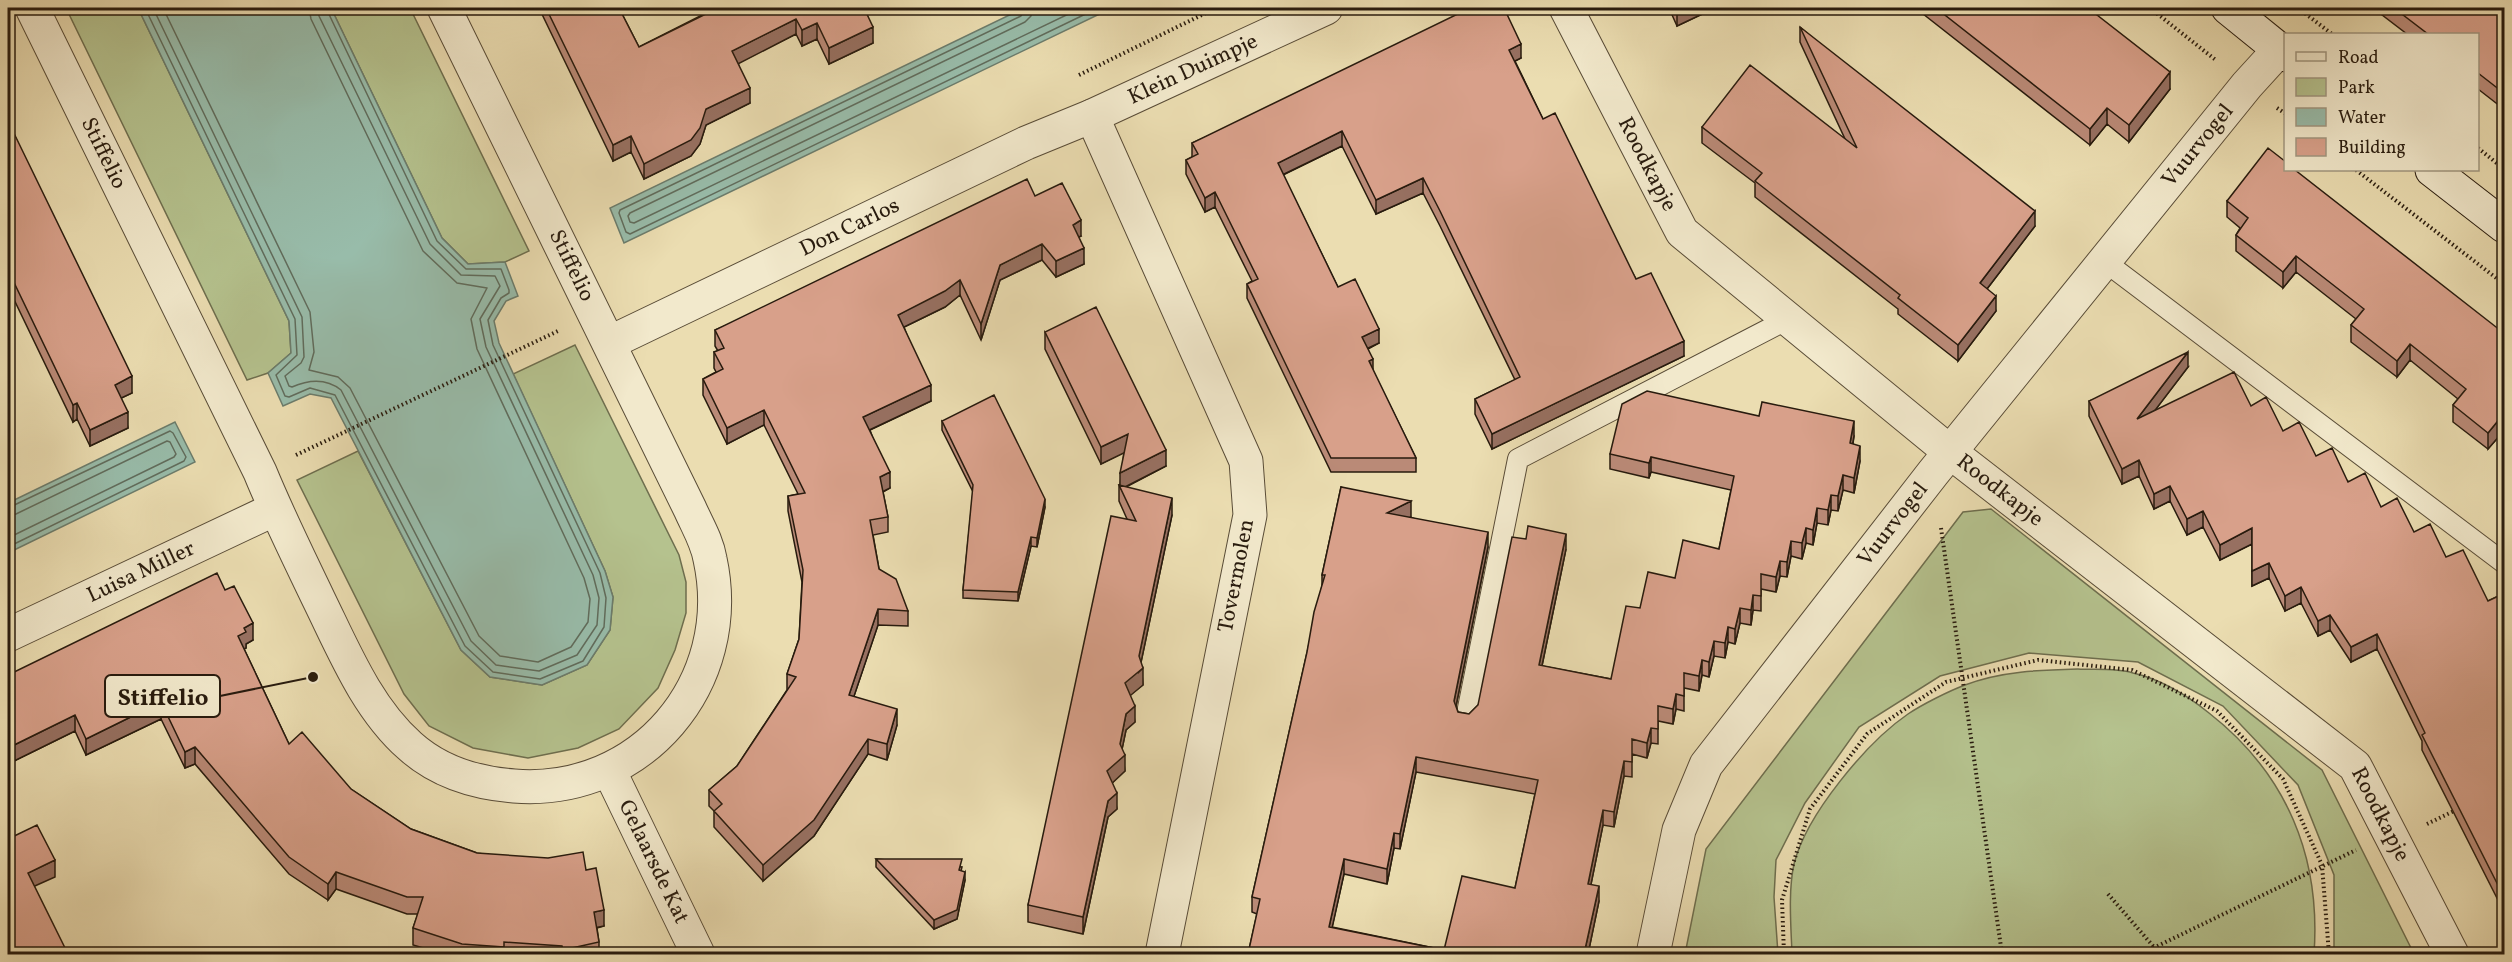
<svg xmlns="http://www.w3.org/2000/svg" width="2512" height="962" font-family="Vollkorn,serif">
  <rect width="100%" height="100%" fill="#ebddb1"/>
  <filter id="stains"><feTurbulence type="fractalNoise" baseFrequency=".00333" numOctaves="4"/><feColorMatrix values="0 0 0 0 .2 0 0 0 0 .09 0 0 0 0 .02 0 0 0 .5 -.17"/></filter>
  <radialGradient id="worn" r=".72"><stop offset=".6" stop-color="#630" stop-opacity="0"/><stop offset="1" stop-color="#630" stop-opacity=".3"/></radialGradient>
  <!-- green -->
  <path fill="#b5c28e" stroke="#6e6e4e" stroke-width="1.5" d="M66,8h72l151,313 2,32 -23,20 -21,7z
    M331,8h79l119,243 -24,11 -37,2 -26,-26z
    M575,345l104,210 7,27v31l-11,37 -17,38 -39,41 -41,19 -50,10 -55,-10 -44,-22 -25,-32 -107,-214 61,-29 103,199 29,27 52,8 45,-20 23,-35 3,-33 -8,-26 -92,-197z
    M1991,509l331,261 92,184h-80v-79l-36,-90 -75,-79 -85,-44 -109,-9 -89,23 -81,51 -54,76 -29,57 -2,37 4,57h-93l21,-105 257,-337z
    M2078,669c17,1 38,-1 55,4 27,6 55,23 76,40 78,61 112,144 105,241h-522c-1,-27 -4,-63 2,-90 12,-49 73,-122 114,-150 15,-10 41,-23 57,-29 36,-14 75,-15 113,-16z"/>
  <!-- water -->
  <path fill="#98bcaa" stroke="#6b7c6c" stroke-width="1.5" d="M138,8h193l111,230 26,26 37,-2 13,34 -12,5 -12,20 5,22 106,228 8,26 -3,33 -23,35 -45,20 -52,-8 -29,-27 -130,-252 -21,-4 -27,12 -15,-33 23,-20 -2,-32z
    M1024,8h88l-488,235 -14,-35z
    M175,422l20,40 -187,91v-50z"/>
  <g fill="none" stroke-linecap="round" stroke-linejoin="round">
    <!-- shore -->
    <path stroke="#606c5c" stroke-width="1.5" d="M145,8l150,311 2,36 -21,20 9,21 4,1 21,-9 25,7 130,251 28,26 47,7 43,-18 21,-34 2,-29 -6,-25 -107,-228 -5,-25 13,-22 8,-5v-3l-8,-21h-35l-29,-28 -111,-233
      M153,8l149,309 2,40 -3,6 -16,13 4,10 3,1c16,-7 34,-9 49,3l130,251 25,24 43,6 38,-16 20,-30 2,-27 -6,-23 -107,-228 -6,-28 20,-33 -5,-10 -34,-1 -31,-31 -111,-228 -1,-8
      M163,8l147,304 4,40 -5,18 29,7 12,11 129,248 21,20 38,6 33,-15 17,-25 2,-23 -6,-21 -107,-229 -6,-30 16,-31 -30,-5 -34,-32 -112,-232 -2,-11
      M1025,8l-4,8 -401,194 -1,3 7,19 4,2 468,-226
      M1032,8l-1,8 -6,6 -395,191 -2,3 2,6 4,1 447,-215
      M8,508l162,-77 3,2 13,24 -2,4 -176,86
      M8,516l8,-2 151,-73 3,1 6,12 -2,3 -166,81"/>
    <defs>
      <path id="lane" d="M2104,261l400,302
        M1466,718l52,-259 270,-140"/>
      <g id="street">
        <path id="s1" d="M32,8l228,464c18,44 39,86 59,128 25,51 48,108 91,146 29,26 65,37 104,40 127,10 223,-103 196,-227 -3,-18 -13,-34 -20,-50l-246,-501"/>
        <path id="s2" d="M1566,8l116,224 268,220 405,314 97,188"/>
        <path d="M1092,116l154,345 4,54 -88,439"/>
        <path id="s3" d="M609,343l417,-200 66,-27 234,-108"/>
        <path id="s4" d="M8,635l267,-126"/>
        <path id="s5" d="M609,770l89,184"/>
        <path id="s6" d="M1653,954l26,-124 27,-65 227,-292 314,-388 32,-35"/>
      </g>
      <path id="secondary" d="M2228,8l58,47
        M2432,170l72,56"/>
    </defs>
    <!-- lane casing -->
    <use href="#lane" stroke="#594c37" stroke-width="22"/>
    <!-- street casing -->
    <use href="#street" stroke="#594c37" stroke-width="35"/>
    <!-- secondary casing -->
    <use href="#secondary" stroke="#281b0e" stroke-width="35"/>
    <!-- path -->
    <path stroke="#281b0e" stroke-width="4" stroke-dasharray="1.5 3" stroke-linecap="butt" d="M2150,8l67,53
      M2298,8l34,26
      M1079,75l137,-67
      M2277,108l9,6
      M2478,148l26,21
      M2356,170l148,114
      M296,455l262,-124
      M1941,528l61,426
      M2427,824l29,-14
      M2108,894l52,60
      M1784,954l-2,-54 28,-91 57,-75 79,-52 92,-22 94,10 85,41 66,68 39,86 7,89
      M2141,954l215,-104"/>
    <!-- lane -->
    <use href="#lane" stroke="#f2e9cc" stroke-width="20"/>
    <!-- street -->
    <use href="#street" stroke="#f2e9cc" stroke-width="33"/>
    <!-- secondary -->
    <use href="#secondary" stroke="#f2e9cc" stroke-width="33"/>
  </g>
  <!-- wall -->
  <path fill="#ba8a77" stroke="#281b0e" stroke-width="1.5" fill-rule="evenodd" d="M539,8h80l20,39 75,-38 -1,-1h161l-2,1v3l-5,2 6,29 -44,21 -12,-25 -15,7 -6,-12 -58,29 12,40 -44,22 -6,19 -9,12 -47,23 -13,-27 -18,9z
    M1669,8h46l-38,18z
    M1916,8h172l82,81 -41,53 -22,-18 -17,21 -172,-135z
    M2373,8h132v102l-27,-21v-55h-71z
    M1491,11l30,47 -6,3 28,58 93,160 48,77 -192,93 -17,-35v-15l40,-19 -75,-154 -17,-33 -47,21 -34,-68 -59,29 55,112 41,56 -11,6 5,22 43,87v14h-85l-84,-174v-14l5,-3 -37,-74 -10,5 -19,-38v-14l6,-3v-14z
    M1800,27l235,199 -48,63 9,22 -38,50 -60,-47v-5l-143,-112v-14l-53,-40v-16l143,12 -45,-97z
    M8,121l124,272 -11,5 7,30 -38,18 -13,-27 -4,3 -65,-135z
    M1035,196l46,40 -2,1 5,27 -28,13 -14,-17 -42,20 -19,60 -21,-45 -15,12 -41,20 27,74 -61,29 20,58 -7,4 5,25v15l-15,3 6,34 29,42v15l-30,-1 -24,71 43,29 -10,35 -19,-6 -54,82 -51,45 -49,-54v-16l-5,-5v-16l28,-24 50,-76v-16l12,-35 3,-57 -14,-71v-15l10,-2 -34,-69 -37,19 -24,-49v-16l13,-7 -2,-4v-16l4,-1 -3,-5v-16z
    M2227,201l278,133v103l-4,-3 -13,15 -35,-27v-17l5,-6 -48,-39 -13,17 -46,-35v-17l5,-6 -60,-47 -13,16 -47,-37v-16l4,-7 -13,-11z
    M1045,332l121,134 -40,21 46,28 -31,147 2,23 -13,10 5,27 -9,8 -4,19 3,22 -13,12 5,26 -9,8 -25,117 -55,-12v-17l99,-386 -8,-18v-16h1l4,-33 -23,12 -56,-115z
    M2188,367l-33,43 96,-4 195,151 42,44 17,-8v321l-83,-164v-9l-45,-92 -26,13 -21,-32 -12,6 -17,-33 -16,8 -16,-33 -17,8v-42l-32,16 -17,-33 -16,8 -17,-34 -16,8 -15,-33 -17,8 -33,-68v-15z
    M942,421l103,86 -8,40 -6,-1 -13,55 -55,-3v-8l10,-98 -31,-62z
    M1854,436l-1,8 7,17 -6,32 -11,-3 -5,21 -7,-1 -3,15 -11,-2 -4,22 -7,-2 -4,16 -11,-3 -4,21 -7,-1 -4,16 -15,-3v22l-8,-1 -2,15 -11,-2 -5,21 -7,-2 -3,16 -11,-2 -5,21 -7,-2 -3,16 -15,-3v23l-8,-2 -3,15 -15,-3v23l-7,-1 -4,15 -15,-4v23l-8,-1 -10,51 -11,-2 -12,59 8,17 -11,53h-340l9,-40 -5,-2v-15l70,-311v-11l19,-88 70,30h-1l78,30 -32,159 2,6 11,2 9,-9 88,-156 -24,117 69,13 29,-71 35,-30 44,-29 12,-59 -80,-18 -2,6 -39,-9v-15zM1416,772l119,22 -20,94 -71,62 -112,-23 12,-53 43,10 7,-36 6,1z
    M225,590l28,50 -7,4v4l-2,1 45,95 62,45 60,40 66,24 109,17 18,56 -7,2 2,14v12h-155l-31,-9v-17l5,-14h-11l-71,-25 -8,11 -39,-26 -94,-110 -10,4 -24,-49 -75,36 -11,-24 -67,33z
    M876,859l86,8 -1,4 4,9 -8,39 -23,10 -58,-62z"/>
  <!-- shaded-wall -->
  <path fill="#977061" stroke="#281b0e" stroke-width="1.5" d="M861,8h13l-2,1v3l-11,5z
    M1640,8h12l-12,5z
    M1682,8h33l-38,18v-16z
    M796,19v15l-64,33v-16z
    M817,23v16l-15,7v-16z
    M873,27v16l-44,21v-16z
    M1521,44v14l-12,6v-14z
    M2170,72v17l-41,53v-17z
    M750,88v15l-44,22 -6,19 -9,12 -47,23v-15l62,-55z
    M2107,108v16l-17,21v-16z
    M1342,131v15l-64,31v-14z
    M631,136v16l-18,9v-16z
    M1423,178v15l-47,21v-14z
    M1215,192v15l-10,5v-14z
    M2035,211v15l-55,72v-15z
    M1081,220v16l-8,4v-15z
    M1042,244v16l-42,20 -19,60v-16l19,-59z
    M1084,248v16l-28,13v-16z
    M2296,256v16l-13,16v-16z
    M960,280v15l-15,12 -47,23v-15z
    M1996,296v15l-38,50v-16z
    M1379,329v14l-17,8v-14z
    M1684,341v15l-192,93v-15z
    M2410,344v16l-13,17v-16z
    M2188,352v15l-51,67v-15z
    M1373,359v15l-4,-13z
    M132,376v17l-17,8v-16z
    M931,385v16l-68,32v-16z
    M77,403v16l-4,3v-17z
    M764,410v15l-37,19v-16z
    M128,412v16l-38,18v-16z
    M2501,417v17l-13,15v-16z
    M1854,421v15l-4,23v-16z
    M1128,434v17l-27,13v-17z
    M1860,446v15l-6,32v-15z
    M1166,450v16l-45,23 -1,-2v-14z
    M1651,457v15l-2,6v-15z
    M2139,460v16l-17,8v-15z
    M890,472v16l-10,5v-16z
    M1843,475v15l-5,21v-15z
    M2170,486v15l-16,8v-15z
    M1831,495v15l-3,15v-15z
    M1172,498v17l-33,157 4,-4v17l-18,15v-17l14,-27z
    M1045,499v8l-8,40v-9z
    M1411,501v16l-24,11v-15z
    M1817,508v15l-4,22v-15z
    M2203,511v16l-16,8v-16z
    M1806,528v15l-4,16v-16z
    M2252,528v16l-32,16v-15z
    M1488,532v15l-34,169v-15z
    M1566,534v15l-27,131v-15z
    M1031,537v9l-13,55v-9z
    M1791,541v15l-4,21v-15z
    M1780,561v15l-4,16v-15z
    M2269,563v15l-17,8v-15z
    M2301,587v16l-16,8v-15z
    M1753,595v15l-2,15v-15z
    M1740,608v15l-5,21v-15z
    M878,609v16l-29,86v-16z
    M2330,615v15l-12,6v-15z
    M253,623v17l-7,4v4l-8,4v-16l6,-8z
    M1728,627v15l-3,16v-15z
    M2377,634v15l-26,13v-15z
    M1714,641v15l-5,21v-15z
    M1702,660v15l-3,16v-15z
    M1676,694v15l-3,15v-15z
    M161,702v17l-75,36v-16z
    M1135,706v16l-9,8 -6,29 5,-4v16l-18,17v-17l13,-27 6,-30z
    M897,709v16l-10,35v-16z
    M75,715v16l-67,33v-16z
    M1651,728v15l-4,15v-15z
    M868,739v15l-54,82 -51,45v-16z
    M195,747v17l-10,4v-16z
    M1416,757v15l-16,77v-15z
    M1624,761v15l-10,51v-15z
    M1117,793v16l-9,8 -25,117v-17l25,-116z
    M1603,810v15l-15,74v-15z
    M1394,833v15l-7,36v-15z
    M1344,859v15l-15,68v-15z
    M55,860v17l-27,12v-16z
    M336,872v17l-8,11v-16z
    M965,872v8l-8,39 -23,10v-9z
    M1599,886v15l-11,53h-4z
    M604,910v16l-10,2v-16z"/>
  <!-- building -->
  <path fill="#d8a08a" stroke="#281b0e" stroke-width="1.5" fill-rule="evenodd" d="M546,8h73l20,39 79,-39h146l9,19 -44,21 -12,-25 -15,7 -6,-11 -64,32 18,37 -44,21 -6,19 -9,12 -47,24 -13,-28 -18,9z
    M1470,8h19l2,3 7,-3h6l17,36 -12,6 34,69 12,-6 81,166 15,-6 33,68 -192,93 -17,-35 45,-22 -80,-166 -17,-33 -47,22 -34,-69 -64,32 60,124 17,-8 24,50 -17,8 11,22 -4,2 47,97h-85l-84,-174 11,-5 -43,-87 -10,6 -19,-38 12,-6 -6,-11z
    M1936,8h152l82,64 -41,53 -22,-17 -17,21z
    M2394,8h111v86l-27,-21v-39h-50z
    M1800,27l235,184 -55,72 16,13 -38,49 -60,-47 2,-3 -145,-114 7,-8 -60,-46 48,-62 107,83z
    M8,121l124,255 -17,9 13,27 -38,18 -13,-27 -4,2 -65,-135z
    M2268,148l18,14v8h9l210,164v86l-4,-3 -13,16 -35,-28 13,-16 -56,-45 -13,17 -46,-36 13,-16 -68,-53 -13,16 -47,-37 12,-17 -21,-17z
    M1027,179l8,17 27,-13 19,37 -8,5 11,23 -28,13 -14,-17 -42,21 -19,59 -21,-44 -15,11 -47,24 33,70 -68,32 27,55 -10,5 8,40 -18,3 9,49 17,10 12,32 -30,-2 -29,86 48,14 -10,35 -19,-5 -54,81 -51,45 -49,-54 8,-7 -13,-14 28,-24 59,-89 -9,-3 12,-35 4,-69 -15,-74 17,-3 -41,-83 -37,18 -24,-49 20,-10 -9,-17 10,-4 -9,-18z
    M1096,307l70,143 -46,23 8,-39 -27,13 -56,-115z
    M2188,352l-51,67 97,-47 17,34 15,-9 17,34 16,-9 17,34 16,-8 16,34 17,-9 16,34 16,-9 17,34 16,-8 16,33 17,-7 25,51 17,-8v306l-83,-164 3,-2 -48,-99 -26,13 -21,-32 -12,6 -17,-34 -16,9 -16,-33 -17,8v-43l-32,17 -17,-34 -16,8 -17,-33 -16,8 -15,-34 -17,9 -33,-68z
    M1647,391l112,25 3,-14 92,19 -4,22 10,3 -6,32 -11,-3 -5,21 -7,-1 -3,15 -11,-2 -4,22 -7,-2 -4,15 -11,-2 -4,21 -7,-1 -4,16 -15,-3v22l-8,-1 -2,15 -11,-2 -5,21 -7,-2 -3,16 -11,-2 -5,21 -7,-2 -3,16 -15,-3v23l-8,-2 -3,15 -15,-3v23l-7,-1 -4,15 -15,-4v23l-8,-1 -10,51 -11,-2 -15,74 11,2 -15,68h-336l12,-55 -8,-2 55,-245 7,-40 11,-37h-3l19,-88 70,14 -24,12 101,19 -34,169 4,11 11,2 9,-9 34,-168 14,2 2,-13 38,8 -27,131 72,14 15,-73 14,2 8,-36 27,6 8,-38 36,9 15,-73 -83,-19 -2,6 -39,-9 12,-50zM1416,757l122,23 -23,108 -53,-12 -18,74 -115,-23 15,-68 43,10 7,-36 6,1z
    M994,395l51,104 -8,39 -6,-1 -13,55 -55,-2 10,-105 -31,-64z
    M1119,485l53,13 -33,158 4,12 -18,15 10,23 -9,8 -6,30 5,11 -18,16 10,22 -9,8 -25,116 -55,-12 83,-389 25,5z
    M217,573l8,17 9,-4 19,37 -9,5 2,4 -8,4 51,108 13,-12 49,57 60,40 66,24 71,5 35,-6 3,18 10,-2 8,42 -10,2 5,30 -36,8 -1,-4 -58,-4v5l-42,-3 -49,-16 10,-31h-16l-71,-25 -8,12 -39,-27 -94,-110 -10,5 -24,-50 -75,37 -11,-24 -67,33v-73z
    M37,825l18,35 -27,13 40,81h-60v-115z
    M876,859h86l-3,11 6,2 -8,38 -23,10z"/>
  <g text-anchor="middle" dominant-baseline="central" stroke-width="4.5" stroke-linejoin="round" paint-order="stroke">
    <!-- street labels -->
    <g font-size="22" fill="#281b0e" stroke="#f2e9cc">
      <text stroke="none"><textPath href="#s3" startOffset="645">Klein Duimpje</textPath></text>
      <text stroke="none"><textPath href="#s6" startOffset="988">Vuurvogel</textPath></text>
      <text stroke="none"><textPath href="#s1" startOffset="162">Stiffelio</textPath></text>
      <text stroke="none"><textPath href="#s2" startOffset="176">Roodkapje</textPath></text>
      <text stroke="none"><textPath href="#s3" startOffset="267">Don Carlos</textPath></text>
      <text transform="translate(571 266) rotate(64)">Stiffelio</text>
      <text stroke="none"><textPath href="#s2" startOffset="662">Roodkapje</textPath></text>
      <text stroke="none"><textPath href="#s6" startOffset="502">Vuurvogel</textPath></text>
      <text stroke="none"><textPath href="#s4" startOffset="147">Luisa Miller</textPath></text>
      <text transform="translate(1237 576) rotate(-79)">Tovermolen</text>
      <text stroke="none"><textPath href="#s2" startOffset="1166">Roodkapje</textPath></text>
      <text stroke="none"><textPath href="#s5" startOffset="102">Gelaarsde Kat</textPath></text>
    </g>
  </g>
  <!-- callouts -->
  <path fill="none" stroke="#281b0e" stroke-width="2" d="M313 677L220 696"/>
  <circle fill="#281b0e" stroke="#f2e9cc" stroke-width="2" cx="313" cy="677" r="6"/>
  <rect fill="#f2e9cc" stroke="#281b0e" stroke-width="2" x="105" y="675" width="115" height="42" rx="6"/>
  <g font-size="24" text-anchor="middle" font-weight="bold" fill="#281b0e">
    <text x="163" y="705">Stiffelio</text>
  </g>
  <!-- margin -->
  <rect width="2512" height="962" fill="none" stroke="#ebddb1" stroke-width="30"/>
  <rect x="9" y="9" width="2494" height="944" fill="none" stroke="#281b0e" stroke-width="3"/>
  <rect x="15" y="15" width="2482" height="932" fill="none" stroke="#281b0e" stroke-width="1.5"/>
  <!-- legend -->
  <rect x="2284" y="33" width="195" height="138" fill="#f2e9cc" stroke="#a19780" stroke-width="1.5"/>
  <rect x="2296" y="52" width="30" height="9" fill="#f2e9cc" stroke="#a19780" stroke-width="1.5"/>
  <text x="2338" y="63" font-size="18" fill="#281b0e">Road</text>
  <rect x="2296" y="78" width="30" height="18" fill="#b5c28e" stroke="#a19780" stroke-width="1.5"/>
  <text x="2338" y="93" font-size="18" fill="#281b0e">Park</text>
  <rect x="2296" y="108" width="30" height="18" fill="#98bcaa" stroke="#a19780" stroke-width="1.5"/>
  <text x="2338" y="123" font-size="18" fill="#281b0e">Water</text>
  <rect x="2296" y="138" width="30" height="18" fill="#d8a08a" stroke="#a19780" stroke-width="1.5"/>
  <text x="2338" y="153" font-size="18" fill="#281b0e">Building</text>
  <rect width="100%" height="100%" filter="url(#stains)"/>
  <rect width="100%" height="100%" fill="url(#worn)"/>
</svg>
